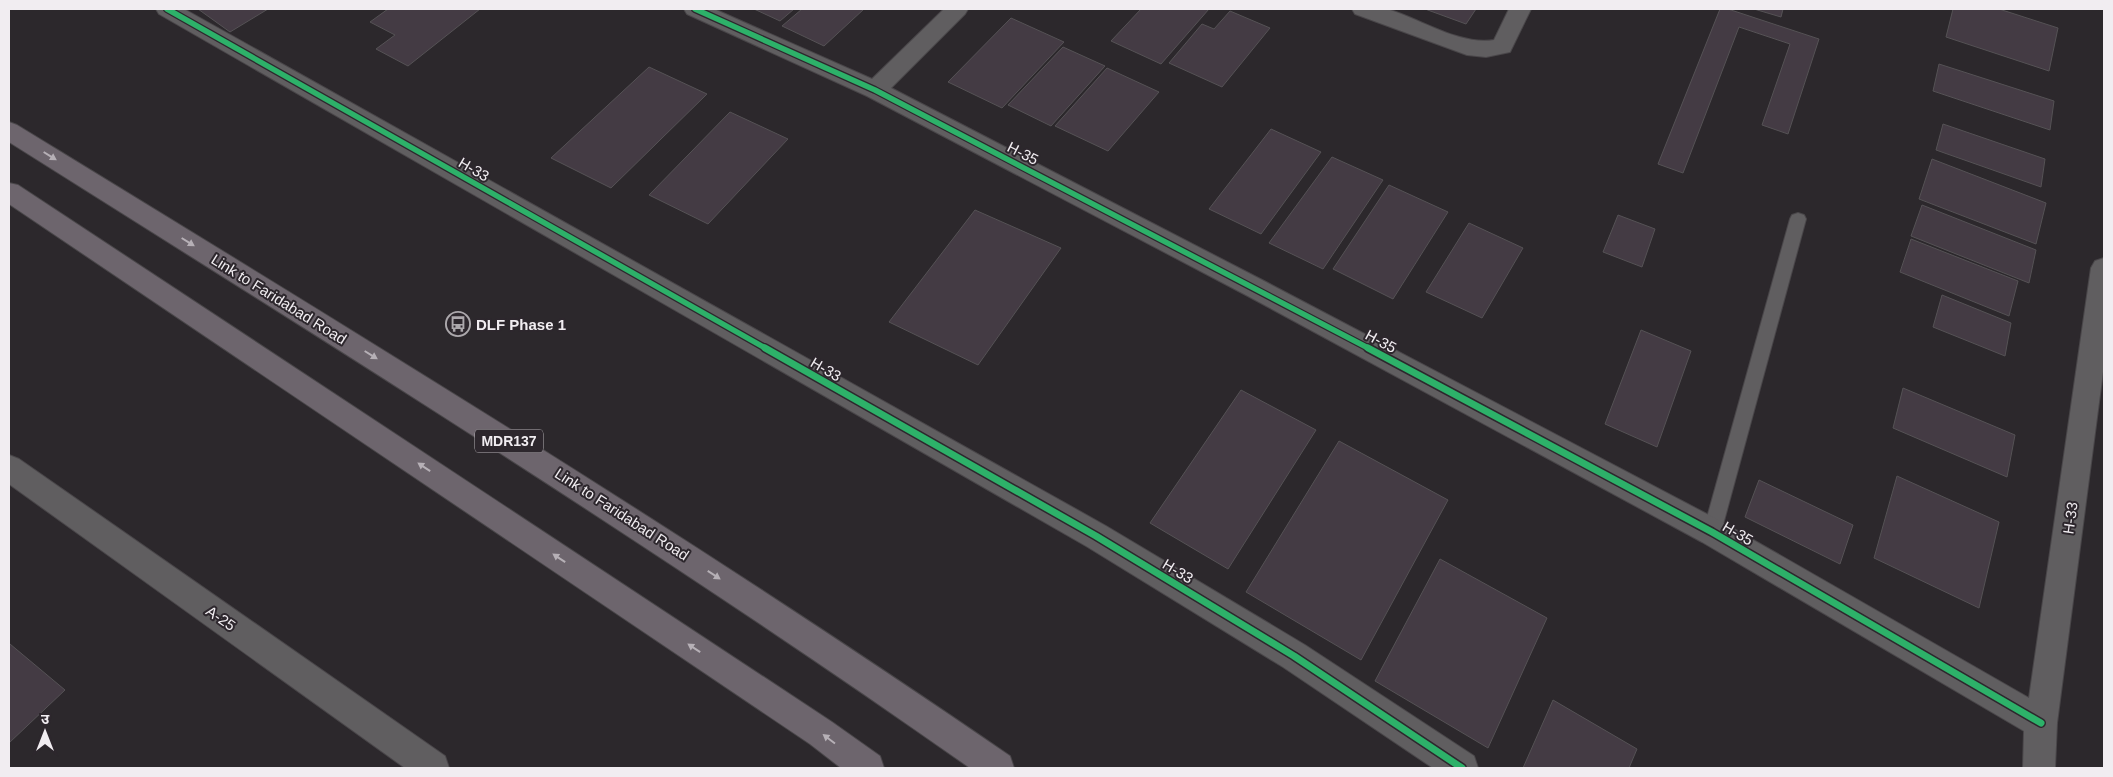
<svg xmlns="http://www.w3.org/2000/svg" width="2113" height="777" font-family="Helvetica,'Noto Sans Devanagari',sans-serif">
  <rect width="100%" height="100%" fill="#2c282c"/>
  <!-- building -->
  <path fill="#443b44" stroke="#555255" d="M198,9h70l-38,23z
    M388,9h92l-72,57 -32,-17 19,-14 -25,-13z
    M754,9h40l-14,12z
    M802,9h62l-40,37 -42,-20z
    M1141,9h68l-48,55 -50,-23z
    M1425,9h51l-10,15z
    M1720,9h8l91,30 -31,95 -26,-9 28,-81 -51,-17 -56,146 -25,-9z
    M1754,9h29l-2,8z
    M1953,9h46l59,19 -9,43 -103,-34z
    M1230,11l40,17 -48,59 -53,-24 33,-39 12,5z
    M1011,18l53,24 -62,66 -54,-26z
    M1063,47l42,19 -54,60 -43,-21z
    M1939,64l115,37 -4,29 -117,-39z
    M649,67l58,27 -96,94 -60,-30z
    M1107,68l52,24 -51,59 -53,-25z
    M730,112l58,27 -80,85 -59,-29z
    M1943,124l102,35 -4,28 -105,-37z
    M1271,129l50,23 -60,82 -52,-25z
    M1332,157l51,23 -60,89 -54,-26z
    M1932,159l114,44 -10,41 -117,-45z
    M1389,185l59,27 -55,87 -60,-30z
    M1922,205l114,45 -7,33 -118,-47z
    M975,210l86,38 -83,117 -89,-43z
    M1618,215l37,14 -13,38 -39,-15z
    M1469,223l54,25 -41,70 -56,-26z
    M1911,239l107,42 -9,35 -109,-44z
    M1942,295l69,28 -6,33 -72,-29z
    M1641,330l50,21 -34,96 -52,-23z
    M1903,388l112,47 -8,42 -114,-49z
    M1241,390l75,40 -88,139 -78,-46z
    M1339,441l109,59 -87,160 -115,-68z
    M1897,476l102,46 -20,86 -105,-50z
    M1759,480l94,45 -13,39 -95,-47z
    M1440,559l107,59 -59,130 -113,-67z
    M10,644l55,46 -56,53v-98z
    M1553,700l84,49 -8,19h-106z"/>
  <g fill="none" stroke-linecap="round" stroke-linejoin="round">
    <defs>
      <path id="lane" d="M1798,213l6,2 2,4 -85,313 -2,6 -7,3 -7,-3 -2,-6 87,-313 2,-4z"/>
      <path id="street" d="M156,9h28l922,517 199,119 169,111 4,12h-45l-150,-101 -197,-121 -927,-532z
        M684,9h30l158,70 72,-70h24l-3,5 -74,74 373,193 458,241 307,176 62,-430 4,-7 9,-3v106l-47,359 -2,45h-32l1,-37 -322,-189 -456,-247 -379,-199 -180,-82z
        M1352,9c10,-1 25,-2 35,0 32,9 73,37 107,31l15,-31h22l-21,43 -24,5 -19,-2 -112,-41z
        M9,455l10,4 426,297 4,12h-44l-396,-284z"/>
      <path id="primary" d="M9,122l8,3c335,205 670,409 993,631l4,12h-44c-313,-220 -637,-422 -961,-626z
        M9,183l9,2 814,537 48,34 4,12h-43l-31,-24 -801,-540z"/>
    </defs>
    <!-- lane casing -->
    <use href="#lane" stroke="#494649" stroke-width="2"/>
    <!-- street casing -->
    <use href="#street" stroke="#494649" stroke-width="2"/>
    <!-- primary casing -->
    <use href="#primary" stroke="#494649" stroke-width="2"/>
    <!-- lane -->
    <use href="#lane" fill="#605e60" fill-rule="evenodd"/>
    <!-- street -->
    <use href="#street" fill="#605e60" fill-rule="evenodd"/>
    <!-- primary -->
    <use href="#primary" fill="#6d656d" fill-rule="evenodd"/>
    <defs>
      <path id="cycleway-far1" d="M167,9l600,340
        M695,9l180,81 495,259"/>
      <path id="cycleway" d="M765,348l331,188 198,120 168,112
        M1368,348l344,184 329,191"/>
    </defs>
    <!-- cycleway-far1 casing -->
    <use href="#cycleway-far1" stroke="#2d272d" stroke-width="8"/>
    <!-- cycleway casing -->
    <use href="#cycleway" stroke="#2d272d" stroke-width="10"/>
    <!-- cycleway-far1 -->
    <use href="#cycleway-far1" stroke="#2db169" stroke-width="5.5"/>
    <!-- cycleway -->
    <use href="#cycleway" stroke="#2db169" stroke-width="7"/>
  </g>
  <!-- one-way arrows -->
  <defs><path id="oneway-solid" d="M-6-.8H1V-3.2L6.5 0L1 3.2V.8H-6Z" transform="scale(1.25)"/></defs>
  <g fill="#b6b0b6">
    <use href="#oneway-solid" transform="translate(50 156) rotate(32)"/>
    <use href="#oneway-solid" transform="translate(188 242) rotate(32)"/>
    <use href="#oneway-solid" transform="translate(371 355) rotate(32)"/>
    <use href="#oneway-solid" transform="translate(424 467) rotate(-146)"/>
    <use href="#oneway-solid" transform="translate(559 558) rotate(-146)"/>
    <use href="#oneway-solid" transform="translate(714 575) rotate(33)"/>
    <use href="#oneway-solid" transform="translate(694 648) rotate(-146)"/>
    <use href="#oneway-solid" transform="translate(829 739) rotate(-143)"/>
  </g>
  <!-- icons -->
  <defs>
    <symbol id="bus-ring" viewBox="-11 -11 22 22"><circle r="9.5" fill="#2d272d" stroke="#aca8ac" stroke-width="1.5"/><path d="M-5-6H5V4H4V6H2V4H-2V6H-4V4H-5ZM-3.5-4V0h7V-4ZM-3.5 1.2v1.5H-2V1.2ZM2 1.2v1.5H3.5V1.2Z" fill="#aca8ac"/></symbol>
  </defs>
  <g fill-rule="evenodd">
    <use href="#bus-ring" x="444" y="310" width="28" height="28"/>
  </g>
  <g text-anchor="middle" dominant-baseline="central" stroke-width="4" stroke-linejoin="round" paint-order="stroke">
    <!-- shield labels -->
    <rect fill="#2d272d" stroke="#b6b2b6" stroke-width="1" x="475" y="429.5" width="68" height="23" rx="4"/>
    <g font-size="14" font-weight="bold" fill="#f1edf1">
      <text x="509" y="441">MDR137</text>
    </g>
    <!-- street labels -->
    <g font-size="15" fill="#f1edf1" stroke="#2d272d">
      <text transform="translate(1023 153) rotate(27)">H-35</text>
      <text transform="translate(474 169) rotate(30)">H-33</text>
      <text transform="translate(279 299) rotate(32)">Link to Faridabad Road</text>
      <text transform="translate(1381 341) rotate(28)">H-35</text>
      <text transform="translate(826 369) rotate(30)">H-33</text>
      <text transform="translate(622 514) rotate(33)">Link to Faridabad Road</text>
      <text transform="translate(2070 518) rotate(-82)">H-33</text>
      <text transform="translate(1738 533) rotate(30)">H-35</text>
      <text transform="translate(1178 571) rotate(31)">H-33</text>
      <text transform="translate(221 618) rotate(35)">A-25</text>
    </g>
    <!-- poi labels -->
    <g font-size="15" font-weight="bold" fill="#f1edf1" stroke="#2d272d" text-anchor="start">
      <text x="476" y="324">DLF Phase 1</text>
    </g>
  </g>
  <!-- border -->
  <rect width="2113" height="777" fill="none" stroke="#f1edf1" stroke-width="20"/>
  <!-- north arrow -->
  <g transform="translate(45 732)" stroke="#2d272d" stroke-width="4" paint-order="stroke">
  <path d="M0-4L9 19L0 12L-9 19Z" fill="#f1edf1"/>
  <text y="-8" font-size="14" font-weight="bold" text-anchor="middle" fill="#f1edf1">उ</text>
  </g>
</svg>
